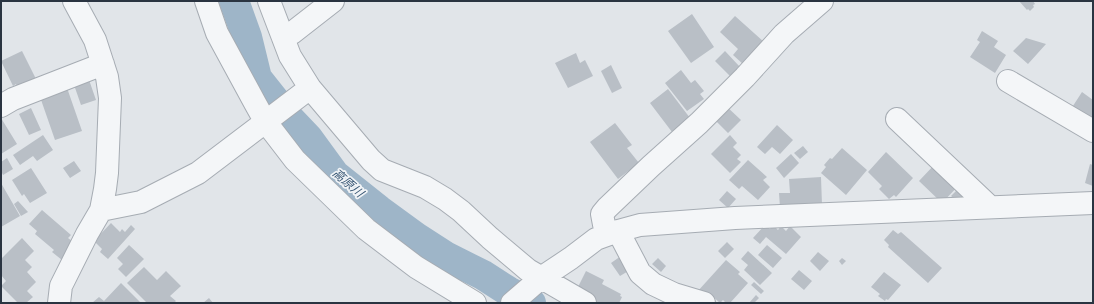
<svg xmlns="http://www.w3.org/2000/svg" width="1094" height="304" font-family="'Work Sans','Noto Sans JP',sans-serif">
  <rect width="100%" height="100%" fill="#e1e5e9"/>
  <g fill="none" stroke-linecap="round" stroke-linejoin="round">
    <!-- river -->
    <path stroke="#9eb5c8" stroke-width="30" d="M234,1l13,36 10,41 31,39 20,21 27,37 44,35 37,27 31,20 36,18 25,16 23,12"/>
  </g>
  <!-- building -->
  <path fill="#b9bfc6" d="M1019,1h14l2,3 -2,1 1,2 -4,4 -2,-2 -1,1z
    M692,14l22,33 -23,16 -23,-32z
    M735,16l29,26 -20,23 -11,-10 5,-6 -18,-17z
    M982,31l16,10 -4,6 12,8 -11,18 -25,-16 10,-15 -3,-2z
    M1026,38l20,6 -18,20 -15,-13z
    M22,51l15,30 -17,11 -4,-8 -3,2 -12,-25z
    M725,51l15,16 -10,9 -15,-15z
    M576,53l4,10 5,-3 8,16 -25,12 -13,-25z
    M611,65l11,23 -10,5 -11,-22z
    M681,70l10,13 4,-3 9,11 -4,3 4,5 -17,12 -22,-28z
    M88,77l8,23 -15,5 -8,-23z
    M66,85l16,46 -27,9 -16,-46z
    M668,89l22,29 -18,14 -22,-29z
    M1082,92l11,8v16l-3,5 -19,-12z
    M725,105l16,15 -13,13 -15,-15z
    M31,108l10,22 -12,5 -10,-21z
    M1,118l16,26 -16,10z
    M615,123l17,22 -5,3 12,15 -21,16 -28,-37z
    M777,125l16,15 -13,14 -8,-7 -7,7 -8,-7z
    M43,135l10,15 -16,11 -4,-5 -13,9 -7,-10z
    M730,135l7,8 -4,4 8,8 -4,4 4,3 -11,11 -19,-19z
    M803,146l5,6 -8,7 -6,-6z
    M842,148l25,22 -21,25 -25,-22 5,-6 -2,-2 6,-7 2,1z
    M886,152l27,26 -17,19 -2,-2 -5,4 -10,-10 3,-3 -14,-14z
    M791,154l8,9 -15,15 -8,-10z
    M7,158l6,11 -10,6 -2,-4v-9z
    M748,160l19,17 -4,3 7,7 -12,13 -16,-14 -3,3 -10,-9z
    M74,161l7,10 -11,7 -7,-10z
    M936,163l23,22 -17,18 -23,-22z
    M1090,164l3,1v21l-8,-3z
    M31,168l16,25 -17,10 -6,-9 -2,2 -10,-16z
    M821,177l1,28 -42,2 -1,-14h11l-1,-14z
    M1,183l19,33 -19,11z
    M959,188l7,6 -8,8 -7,-6z
    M727,191l9,8 -8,9 -9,-8z
    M18,201l10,11 -7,4 -7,-12z
    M42,210l29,25 -3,3 8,6 -14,16 -10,-8 2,-2 -19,-16 2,-3 -8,-7z
    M111,223l9,9 2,-3 3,3 6,-7 4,4 -27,30 -8,-7 2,-3 -8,-8z
    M765,225l5,4 3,-4 5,5 3,-4 5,5 4,-5 11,11 -15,17 -20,-17 -6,7 -7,-6z
    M893,230l5,4 3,-2 41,36 -14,15 -40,-36 1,-2 -5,-5z
    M22,238l12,13 -9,9 7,7 -5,5 9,10 -9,9 6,6 -7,6h-5l-1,-1 -2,1 -17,-17 5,-5 -5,-6v-16z
    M727,242l7,7 -9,9 -7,-7z
    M129,245l15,14 -18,18 -8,-8 5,-5 -6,-6z
    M767,245l15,13 -9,10 -15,-13z
    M748,251l24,22 -12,12 -16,-15 4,-5 -7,-6z
    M818,252l11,9 -9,10 -10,-10z
    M621,256l9,14 -10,6 -9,-13z
    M658,258l8,8 -5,6 -9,-8z
    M842,258l4,3 -4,4 -3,-4z
    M726,260l14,12 -2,2 10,9 -18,20h-4l-3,-3 -3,3 -10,-9 -5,5 -8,-7z
    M144,267l13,13 9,-9 15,15 -11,10 6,5 -2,2h-27l-20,-20z
    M799,270l13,11 -8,9 -13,-11z
    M586,271l18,9 -2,4 19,10 -1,2 2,1 -3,6h-25l-19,-10z
    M884,272l17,13 -13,15 -2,-1 -1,2 -7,-5 2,-2 -9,-7z
    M754,282l10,9 -3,3 -10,-9z
    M121,283l20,20h-49l7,-6 5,4z
    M756,295l3,3 -5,5h-5z
    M209,298l4,5h-10z"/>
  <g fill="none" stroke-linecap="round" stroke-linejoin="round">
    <defs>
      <path id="minor" d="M206,1l11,32 38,70 10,18 30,39 71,69 50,38 59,36
        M269,1l21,55 20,32 61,72 11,10 43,17 20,12 16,12 29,27 38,32 57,33
        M282,35l10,-2 41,-32
        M1008,81l85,50
        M1,106l12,-7 90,-35
        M897,119l93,88
        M101,210l40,-8 57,-29 112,-85
        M618,231l22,42 13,11 21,10 30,9
        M606,235l-4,-21 5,-6 44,-42 48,-43 46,-46 39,-43 38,-33
        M59,303l2,-17 26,-52 14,-24 4,-21 2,-16 3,-75 -3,-21 -12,-37 -21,-39
        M512,303l29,-25 30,-20 25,-19 22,-8 22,-6 95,-7 358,-15"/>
    </defs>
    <!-- minor casing -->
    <use href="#minor" stroke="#a6acb3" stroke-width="24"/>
    <!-- minor -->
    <use href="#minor" stroke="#f4f6f8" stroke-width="22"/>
  </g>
  <g text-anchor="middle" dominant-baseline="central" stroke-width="3.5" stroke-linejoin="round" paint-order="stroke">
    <!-- water labels -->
    <g font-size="12" font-style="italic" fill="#365573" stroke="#f1f4f7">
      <text transform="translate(348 183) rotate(41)">高原川</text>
    </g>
  </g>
  <!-- border -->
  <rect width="1094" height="304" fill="none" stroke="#2a3441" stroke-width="4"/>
</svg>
